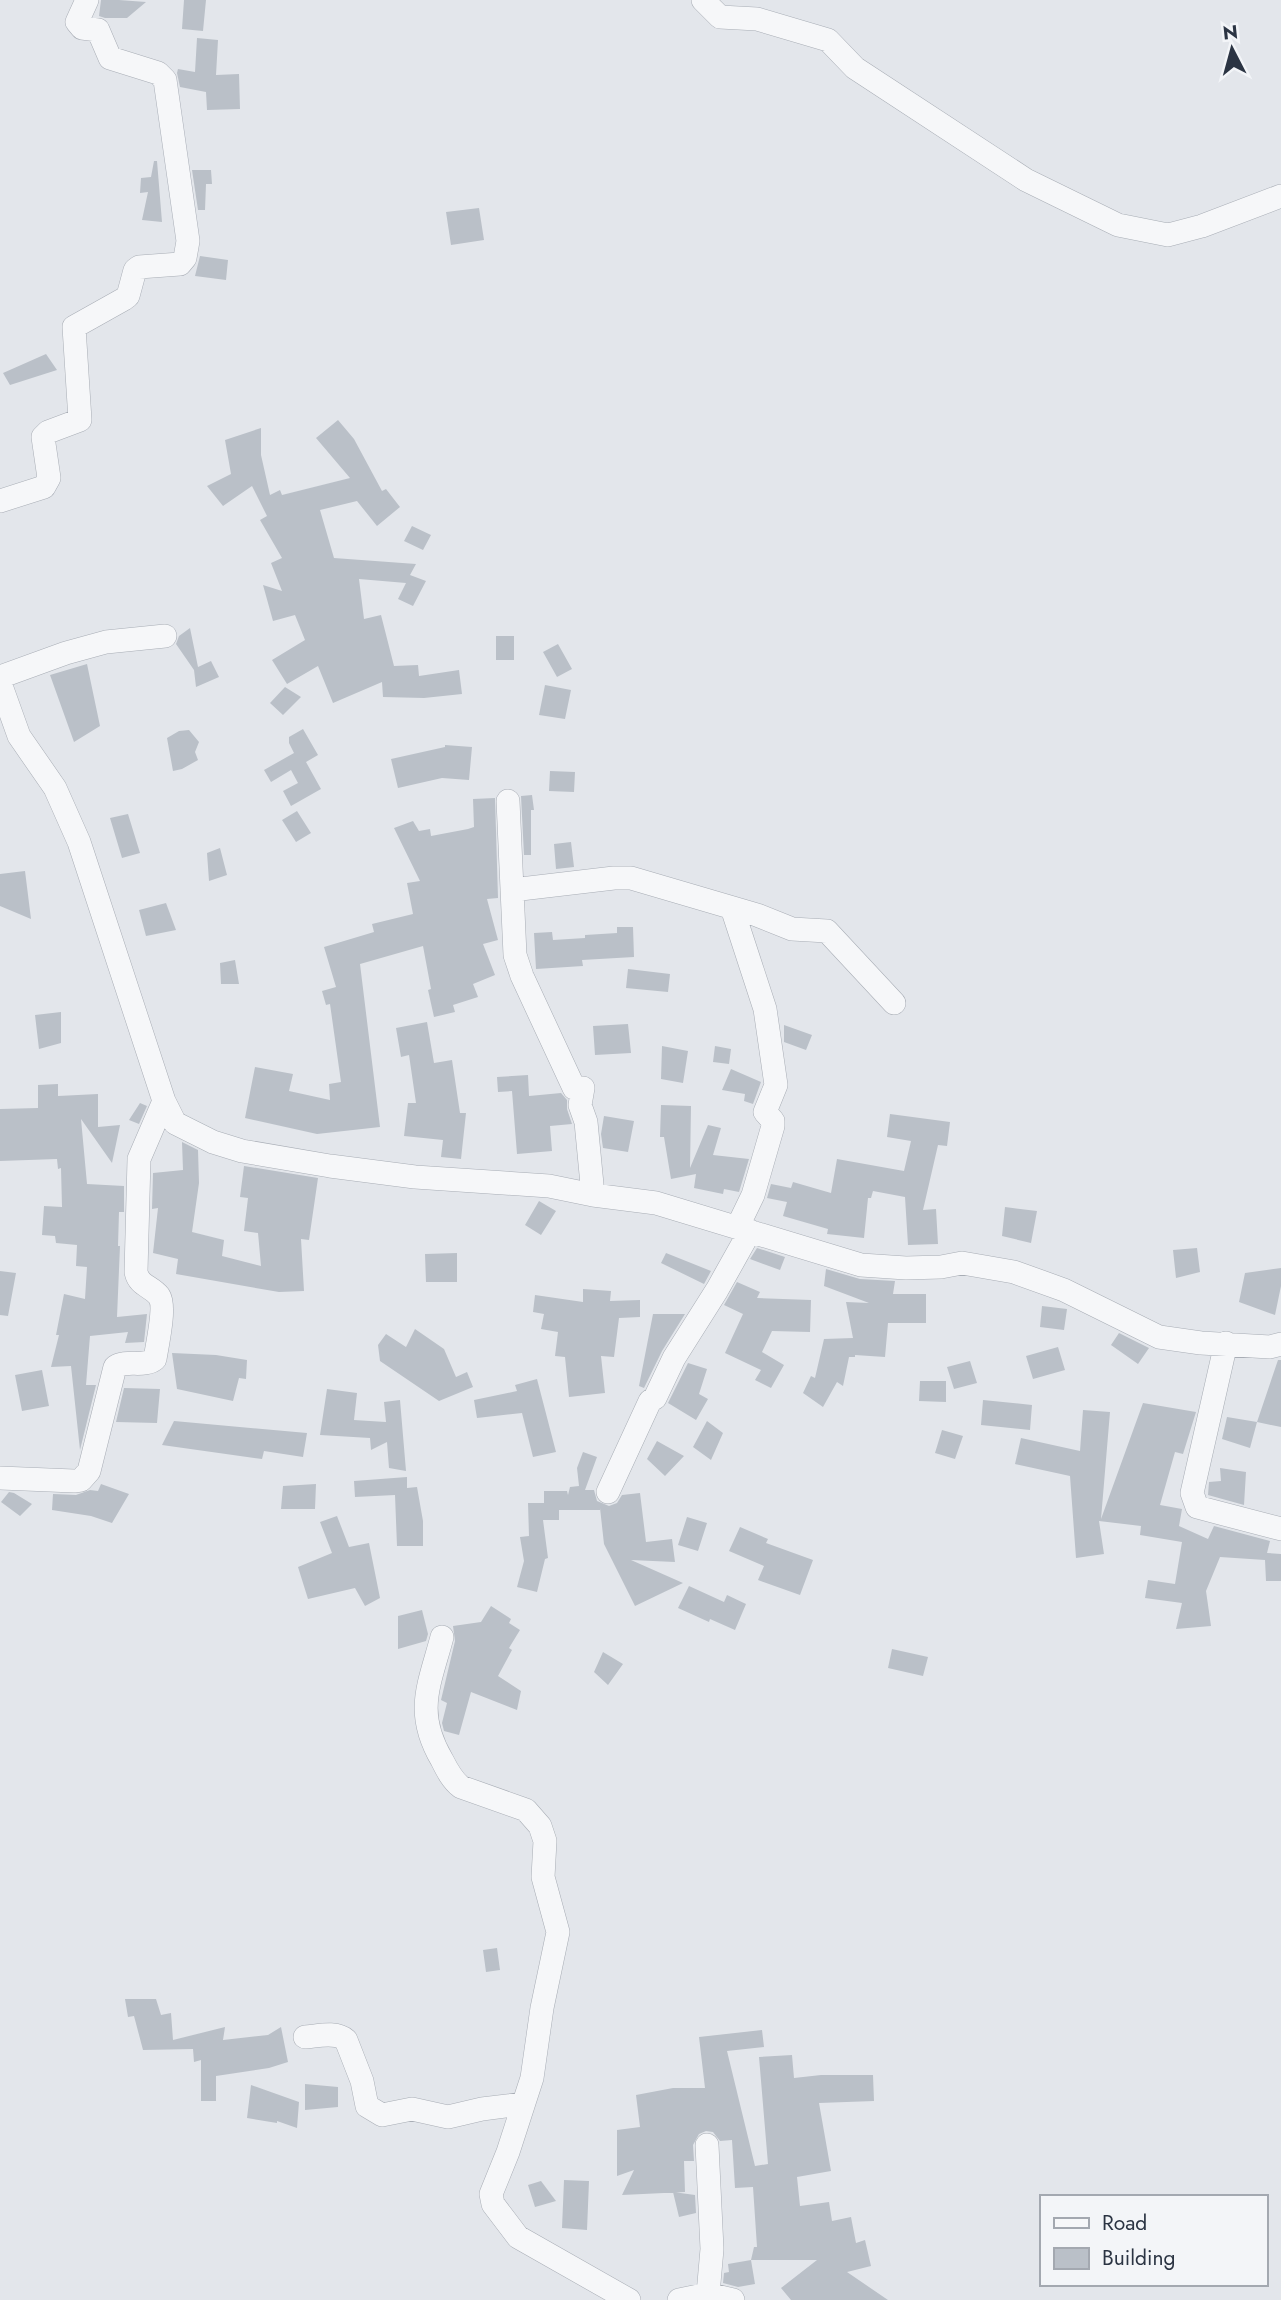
<svg xmlns="http://www.w3.org/2000/svg" width="1281" height="2300" font-family="Jost,sans-serif">
  <rect width="100%" height="100%" fill="#e3e6eb"/>
  <!-- building -->
  <path fill="#bac0c8" d="M101,0h18l27,2 -19,16h-22l-6,-2z
    M184,0h22l-3,31 -21,-2z
    M197,38l21,2 -2,35 23,-1 1,35 -33,1 -1,-18 -26,-5 -3,-14 1,-4 17,3z
    M154,161h3l5,61 -20,-2 6,-28 -8,1 1,-15 10,-1z
    M192,170h19l1,14h-6l-1,26h-7z
    M479,208l5,32 -33,5 -5,-33z
    M200,256l28,4 -2,20 -31,-4z
    M46,354l11,16 -47,15 -7,-12z
    M338,420l16,19 28,52 4,-2 14,18 -23,19 -20,-25 -37,9 14,48 82,6 -6,11 16,6 -13,25 -15,-7 8,-16 -47,-4 5,40 17,-4 13,51 24,-1 1,11 40,-6 3,24 -38,4 -41,-1 -1,-15 -49,21 -15,-37 -31,18 -15,-24 33,-20 -10,-25 -22,6 -10,-36 19,6 -11,-28 11,-5 -22,-38 7,-4 -15,-30 -29,20 -16,-20 24,-12 -6,-34 36,-12v27l9,40 10,-5 2,5 68,-17 -34,-40z
    M412,526l19,9 -8,15 -19,-9z
    M190,628l8,39 13,-6 8,16 -23,10 -2,-17 -18,-26 3,-8z
    M496,636h18v24h-18z
    M558,644l14,25 -15,8 -14,-25z
    M87,664l13,62 -26,16 -24,-67z
    M545,685l26,5 -6,29 -26,-4z
    M285,687l16,10 -18,18 -13,-12z
    M303,729l15,26 -12,7 15,27 -30,17 -8,-15 15,-8 -7,-13 -20,12 -7,-12 30,-17 -5,-10v-6z
    M189,730l10,12 -4,10 3,8 -16,9 -9,2 -6,-33 12,-7z
    M445,745l27,2 -3,33 -27,-2 -44,10 -7,-29 54,-12z
    M550,771l25,1 -1,20 -25,-1z
    M532,795l2,15h-3v45h-7l-3,-59z
    M495,798l3,100 -11,1 11,41 -15,4 12,31 -22,9 5,13 -25,8 2,7 -21,5 -6,-27 3,-1 -8,-43 -63,18 20,163 -63,7 -72,-16 10,-51 38,7 -4,17 41,9 -1,-16 12,-2 -11,-78 -4,1 -4,-14 14,-4 -12,-40 50,-15 -2,-8 41,-10 -6,-31 13,-2 -26,-53 19,-7 6,10 11,-2 1,7 37,-7 6,-2 -1,-28z
    M297,811l14,22 -15,9 -14,-22z
    M128,814l12,39 -18,5 -12,-40z
    M571,842l3,25 -18,2 -2,-25z
    M220,848l7,27 -18,6 -2,-28z
    M25,871l6,48 -31,-13v-32z
    M166,903l10,27 -30,6 -7,-26z
    M617,927h16l1,30 -52,3 1,6 -47,3 -2,-36 18,-1 1,8 32,-2v-3l32,-2z
    M235,960l4,24h-18l-1,-21z
    M628,969l42,5 -2,18 -42,-4z
    M61,1012v31l-22,6 -4,-34z
    M427,1022l7,41 18,-3 8,53h6l-5,46 -20,-2 2,-17 -39,-4 4,-33h8l-7,-48 -8,2 -5,-29z
    M628,1024l3,29 -36,2 -2,-29z
    M784,1025l28,10 -6,15 -22,-8z
    M662,1046l26,5 -5,32 -22,-4z
    M715,1046l16,3 -2,15 -16,-2z
    M731,1069l30,13 -8,22 -9,-3 1,-7 -23,-4z
    M528,1075l1,21 32,-3 6,7v9l5,15 -22,2 2,25 -35,3 -5,-63 -14,1 -1,-15z
    M58,1084v12l40,-2v33l22,-2 -8,38 -31,-44 6,65 37,2v26h-5l-1,34h2l-3,71 30,-3 -3,28 -19,1 3,-11 -38,4 -4,49h10l-16,65 -9,-84 -20,1 8,-32h-3l8,-41 21,5 2,-32 -11,-1 1,-21 -21,-2 -1,-7 -13,-1 2,-29 18,1 -1,-39 -3,1 -1,-10 -57,2v-52l38,-1v-23z
    M140,1103l7,3 -8,18 -10,-4z
    M661,1105l30,1 -1,62 18,-43 13,3 -8,27 36,4 -10,33 -15,-3 -1,5 -29,-6 2,-14 -25,5 -7,-42h-4z
    M890,1114l60,8 -3,24 -9,-1 -15,65 13,-1 2,35 -30,1 -3,-48 -32,-6 -2,7h-3l-4,40 -37,-4 1,-5 -45,-13 4,-14 -20,-4 4,-14 20,4 2,-6 38,11 6,-34 67,12 7,-30 -24,-4z
    M604,1116l30,5 -6,31 -25,-4 -2,-14z
    M182,1142l16,8 1,33 -7,49 32,8 -2,16 39,10 -3,-33 -14,-2 4,-33 -8,-1 4,-31 74,12 -9,62 -8,-1 3,52 -25,1 -103,-18 2,-15 -25,-6 5,-45 -6,1 1,-36 30,-3z
    M539,1201l17,10 -15,24 -16,-10z
    M1005,1207l32,4 -6,32 -29,-7z
    M757,1248l28,9 -5,13 -30,-11z
    M1197,1248l3,24 -24,6 -3,-28z
    M457,1253v29h-31l-1,-28z
    M666,1253l45,18 -7,13 -43,-21z
    M1281,1268v18l-6,29 -36,-13 6,-29z
    M826,1269l34,10 35,2 -2,13h33v29h-38l-3,34 -30,-2v2h-6l-6,29 -6,-4 -14,25 -20,-14 8,-17 4,2 9,-39 29,-1 -7,-36 23,1 -45,-17z
    M0,1271l16,2 -8,43 -8,-1z
    M737,1282l23,10 -3,6 54,2 -1,32 -38,-1 -10,21 22,13 -13,23 -16,-8 6,-10 -36,-17 18,-39 -19,-9z
    M583,1289l28,2 -1,10 30,-1v17l-21,1 -5,39 -13,-1 4,37 -36,4 -4,-40 -10,-1 3,-24 -17,-3 3,-15 -11,-2 2,-17 48,7z
    M1042,1306l25,3 -3,21 -24,-3z
    M653,1314h32l-23,37 -18,37 -5,-2z
    M415,1329l29,20 12,28 11,-5 6,15 -34,14 -59,-40 -2,-16 8,-11 20,13z
    M1119,1333l30,15 -11,16 -27,-19z
    M1058,1347l7,23 -32,9 -7,-23z
    M172,1353l44,2 31,5 -1,19 -7,-1 -6,23 -56,-12z
    M1278,1360h3v67l-24,-5z
    M970,1361l7,22 -23,6 -7,-22z
    M688,1363l19,6 -8,25 9,5 -12,21 -28,-17z
    M42,1370l7,36 -27,5 -7,-36z
    M537,1379l19,73 -23,5 -11,-44 -45,5 -3,-18 43,-9 -2,-6z
    M920,1381h26v21l-27,-1z
    M124,1388l36,1 -3,34 -41,-1z
    M327,1389l30,4 -3,27 32,2 -2,-20 16,-2 6,71 -17,-3 -2,-26 -16,8 -1,-12 -50,-3z
    M983,1400l49,5 -2,25 -49,-5z
    M1143,1403l53,9 -13,42 -8,-2 -15,53 22,4 -3,17 29,13 6,-13 56,15 -3,12 14,1v27h-15l-1,-21 -45,-3 -14,34 5,35 -35,3 6,-26 -37,-5 3,-18 27,4 7,-42 -42,-7 1,-9 -42,-5 5,33 -28,4 -6,-82 -55,-12 6,-26 59,13 3,-41 27,2 -9,107z
    M1227,1417l30,5 -7,26 -28,-9z
    M174,1421l133,12 -4,24 -39,-6 -2,8 -100,-14z
    M707,1421l16,12 -12,27 -18,-13z
    M942,1430l21,6 -8,23 -20,-6z
    M657,1441l27,15 -19,20 -18,-17z
    M583,1452l14,5 -12,33h9l3,11 12,5 8,-3 5,-8 18,-2 6,49 26,-3 3,23 -44,-2 52,23 -48,23 -31,-62 -4,-36v2h-41v10h-16l5,38 -3,1 -8,33 -20,-5 7,-26 -4,-24 9,-1 -1,-33h16v-12h23l1,4 2,-8 9,-1 -2,-18z
    M1220,1468l26,4 -2,33 -36,-10 1,-13 12,-1z
    M407,1477v11l10,-1 6,34v25h-26l-2,-51 -40,2 -1,-16z
    M101,1484l28,10 -17,29 -21,-7 -39,-6 1,-16 23,1 14,-5 8,1z
    M316,1484l-1,25h-34l2,-23z
    M9,1492l5,1 18,11 -12,12 -19,-14z
    M337,1516l12,31 20,-4 11,55 -15,8 -10,-18 -47,11 -10,-32 34,-14 -12,-31z
    M687,1517l20,6 -9,28 -20,-6z
    M740,1527l28,12 -2,4 47,17 -13,35 -42,-15 6,-14 -35,-15z
    M689,1586l35,16 3,-7 19,9 -11,26 -25,-11 -1,3 -31,-14z
    M491,1606l20,13 -2,4 11,7 -11,18 3,2 -14,26 23,15 -4,19 -46,-18 -12,43 -15,-4 -2,-8 5,-20 -6,-3 14,-59 -2,-15 28,-4z
    M422,1610l6,24 -2,7 -28,8v-33z
    M892,1649l36,8 -5,19 -35,-8z
    M603,1652l20,12 -15,21 -14,-13z
    M497,1948l3,22 -14,2 -3,-22z
    M125,1999h31l5,16 10,-2 2,27 52,-13 -2,13 45,-5 13,-8 7,35 -19,6 -53,8v25h-15v-41l-7,2 -1,-13 -50,1 -9,-34 -6,1z
    M762,2030l2,17 -37,4 28,115 13,-2 -9,-107 33,-2 2,23 27,-3h52l1,26 -55,2 12,68 -34,6 3,29 29,-4 3,19 19,-4 5,26 9,-3 6,26 -24,6 41,28h-97l-10,-12 36,-28h-66l3,-13h3l-4,-60 -18,1 -3,-48 -12,1 -7,-9 -7,-1 -7,3 -6,11 1,16h-10l1,31 -63,3 12,-25 -17,6v-46l23,-3 -4,-32 37,-7h32l-6,-51z
    M305,2084l33,3v20l-33,3z
    M251,2085l48,17 -2,26 -20,-7v2l-30,-5z
    M564,2180l25,1 -2,49 -25,-2z
    M541,2181l15,20 -21,6 -7,-22z
    M673,2192l22,3 1,18 -17,4z
    M751,2260l4,24 -17,3 -15,-4 1,-10 5,-1 -1,-8z"/>
  <g fill="none" stroke-linecap="round" stroke-linejoin="round">
    <defs>
      <path id="minor" d="M703,0l17,17 37,2 71,21 27,28 171,112 92,45 50,10 34,-9 79,-30
        M0,501l44,-14 5,-9 -6,-41 5,-5 32,-12 -6,-93 50,-28 4,-3 7,-26 4,-3 41,-3 5,-6 3,-17 -23,-161 -7,-7 -48,-15 -12,-28 -16,-2 -5,-6 10,-22
        M0,677l66,-24 40,-11 59,-6
        M0,683l19,53 36,52 24,54 85,259 11,22 38,19 29,9 88,15 85,11 134,9 44,9 63,8 205,62 45,3 35,-1 21,-4 52,9 50,18 95,47 42,6 69,4 11,-3
        M508,801l7,154 7,21 52,112h9l-3,17 6,17 7,73
        M512,890l102,-12h17l126,37 35,14 35,2 67,72
        M732,908l33,101 11,76 -11,27 8,9v5l-20,69 -15,31
        M1226,1343l-34,150 5,14 84,22
        M0,1478l74,3 7,-1 8,-9 26,-104c12,-8 29,1 40,-8 2,-13 11,-53 4,-63 -8,-10 -20,-10 -23,-24l3,-113 25,-58
        M608,1492l42,-91 5,-3 19,-40 43,-68 33,-59
        M442,1637c-13,49 -28,75 0,123 5,10 10,20 19,27l65,23 14,16 5,15 -2,36 15,55 -16,76 -10,70 -24,74 -17,42 2,10 25,33 111,63
        M305,2037c13,-1 31,-6 41,3l16,41 5,25 15,9 30,-6 36,8 34,-8 40,-5
        M708,2294l25,6
        M679,2300l29,-6 4,-45 -5,-104"/>
    </defs>
    <!-- minor casing -->
    <use href="#minor" stroke="#a8adb5" stroke-width="24"/>
    <!-- minor -->
    <use href="#minor" stroke="#f6f7f9" stroke-width="23"/>
  </g>
  <!-- legend -->
  <rect x="1040" y="2195" width="228" height="91" fill="#f3f5f8" stroke="#a3a8b0" stroke-width="2"/>
  <rect x="1054" y="2218" width="35" height="10" fill="#f6f7f9" stroke="#a3a8b0" stroke-width="2"/>
  <text x="1102" y="2230" font-size="21" fill="#2b3443">Road</text>
  <rect x="1054" y="2248" width="35" height="21" fill="#bac0c8" stroke="#a3a8b0" stroke-width="2"/>
  <text x="1102" y="2265" font-size="21" fill="#2b3443">Building</text>
  <!-- north arrow -->
  <g transform="translate(1232 49) rotate(354)" stroke="#f3f5f8" stroke-width="5" paint-order="stroke">
  <path d="M0-5L12 26L0 18L-12 26Z" fill="#2b3443"/>
  <text y="-10" font-size="19" font-weight="bold" text-anchor="middle" fill="#2b3443">N</text>
  </g>
</svg>
